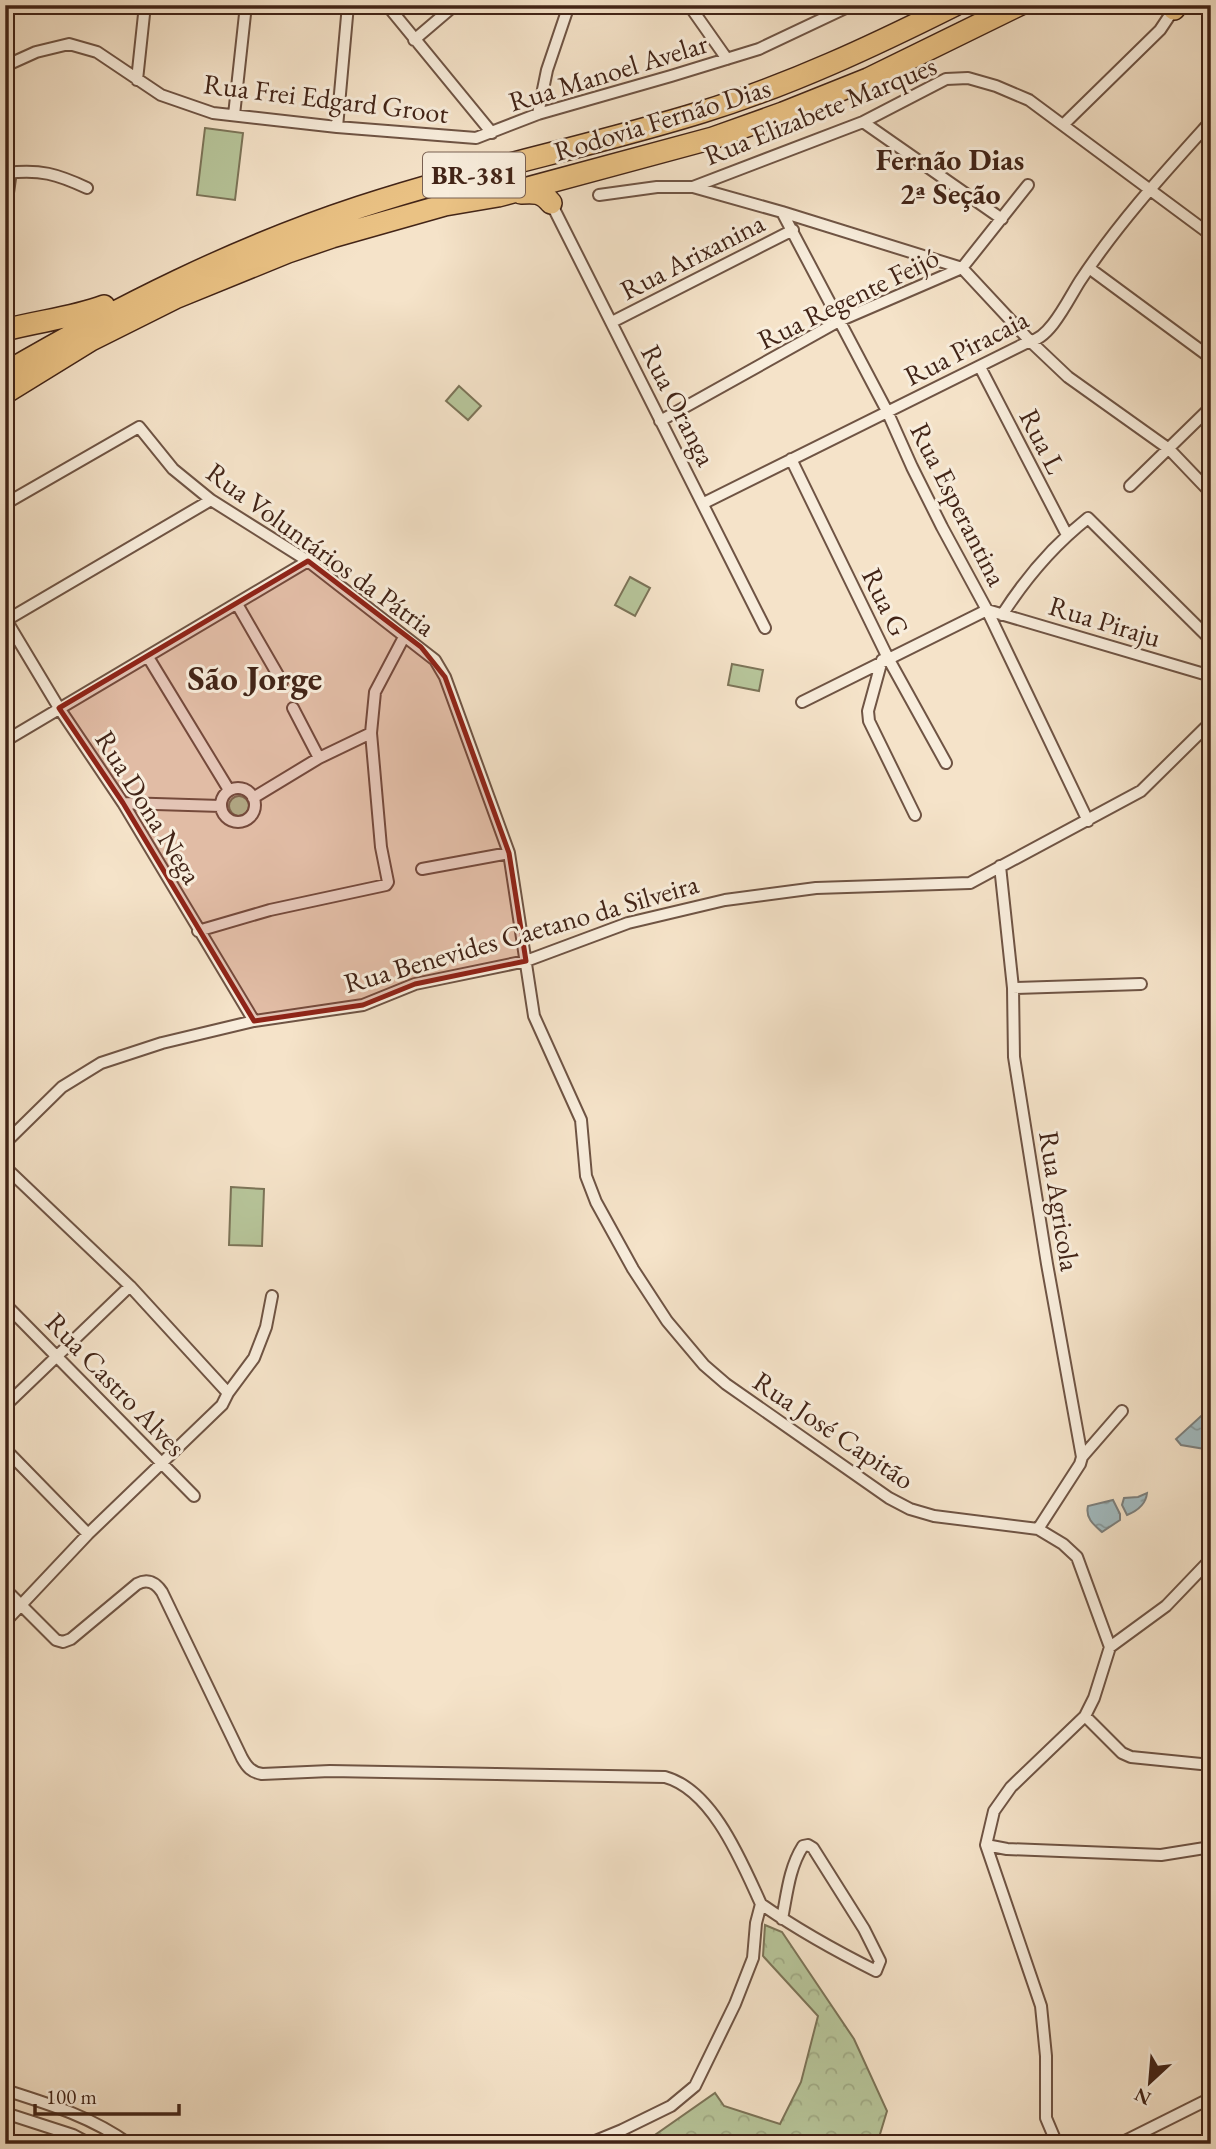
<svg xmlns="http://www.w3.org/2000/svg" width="1216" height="2149" font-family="'EB Garamond',serif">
  <defs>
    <pattern id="forest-crowns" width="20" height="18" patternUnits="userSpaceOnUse" patternTransform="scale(1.75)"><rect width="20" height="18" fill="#b7c59a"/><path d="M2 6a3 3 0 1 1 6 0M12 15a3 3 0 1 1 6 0" fill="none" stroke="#9fa984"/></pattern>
    <pattern id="water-ripples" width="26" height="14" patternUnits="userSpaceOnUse" patternTransform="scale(1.75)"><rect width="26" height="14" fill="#a1bbc1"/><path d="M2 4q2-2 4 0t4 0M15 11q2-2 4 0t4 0" fill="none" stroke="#85989c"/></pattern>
  </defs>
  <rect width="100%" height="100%" fill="#f5e3c9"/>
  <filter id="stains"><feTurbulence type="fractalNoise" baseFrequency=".00286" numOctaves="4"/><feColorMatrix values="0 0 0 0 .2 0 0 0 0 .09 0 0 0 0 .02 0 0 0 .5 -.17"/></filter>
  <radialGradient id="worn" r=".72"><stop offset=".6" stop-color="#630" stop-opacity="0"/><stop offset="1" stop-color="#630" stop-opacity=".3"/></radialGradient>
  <!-- green -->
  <path fill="#b7c59a" stroke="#7c7458" stroke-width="2" d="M205,128l38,5 -8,67 -38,-5z
    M459,386l22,20 -13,14 -22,-19z
    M630,577l20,11 -15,28 -20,-11z
    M732,664l31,6 -4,21 -31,-6z
    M229 806a10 10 0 1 1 20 0a10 10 0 1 1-20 0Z
    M231,1187l33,2 -2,57 -33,-1z"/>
  <!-- forest -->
  <path fill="url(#forest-crowns)" stroke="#7c7458" stroke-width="2" d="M765,1925l17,7 72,107 33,72 -10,33h-235l73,-51 9,13 56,18 21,-42 17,-66 -55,-60z"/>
  <!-- water -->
  <path fill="url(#water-ripples)" stroke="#7b7f7d" stroke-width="2" d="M1211,1407v43l-30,-5 -5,-6z
    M1147,1493c-1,11 -10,18 -20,22l-5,-10 2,-7 14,-1z
    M1113,1500l7,14v6l-18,12c-8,-7 -17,-14 -14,-26z"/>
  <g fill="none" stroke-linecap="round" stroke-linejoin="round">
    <defs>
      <path id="minor" d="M387,5l105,128
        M689,5l38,54
        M414,40l41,-35
        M5,66l31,-14 33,-8 28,8 64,43 52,18 124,14 139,11 62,-24 133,-38 88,-27 93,-44
        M137,80l8,-75
        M538,114l9,-44 22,-65
        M234,115l12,-110
        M863,122l139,97
        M1064,124l96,-94 14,-21
        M337,127l11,-122
        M7,173c33,-4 50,1 80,15
        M693,187l170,-65 83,-43 22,-1 28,8 33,14 182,135
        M599,195l58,-8h36l89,25 180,56 68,73 38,36 101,72 42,44
        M551,203l214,425
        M782,212l105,199 25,56 30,60 45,83 101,211
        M1089,268l122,90
        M612,322l181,-92
        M980,367l87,168
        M660,421l179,-100 123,-53 66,-83
        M791,459l97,199 58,105
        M1130,486l81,-79
        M704,503l326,-162c20,-2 39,-43 50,-60 38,-58 85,-109 131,-160
        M5,504l134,-77 34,42 38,31 97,61 127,99 10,17 64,176 25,163 47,104 5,56 10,26 37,67 34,52 37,44 22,19 163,114 21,11 24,7 104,13 25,15 14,13 33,90 -16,51 -9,18 -74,71 -17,24 -8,34 55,161 5,50v62l11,26
        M237,604l45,78
        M1002,615c23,-36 53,-71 86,-97l123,122
        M5,618l54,90 64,95 131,218
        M5,621l206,-121
        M148,657l81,133
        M882,660l-14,51 1,10 46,94
        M802,702l185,-92 224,66
        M293,708l26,50
        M5,741l303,-180
        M221 805a17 17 0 1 1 34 0a17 17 0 1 1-34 0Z
        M253,798l66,-40 52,-25
        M123,803l98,3
        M1000,866l13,122 1,69 33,207 35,193 -2,7 -42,65
        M422,869l87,-16
        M198,931l72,-21 116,-25 2,-3 -7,-35 -10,-114 4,-41 29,-55
        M1013,988l128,-4
        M5,1143l57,-56 39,-24 61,-20 92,-22 109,-16 52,-21 111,-23 102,-38 97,-23 91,-12 154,-5 171,-92 70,-69
        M5,1167l125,119 98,107 26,-35 12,-31 6,-31
        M5,1304l189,192
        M5,1406l125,-120
        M5,1449l83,85
        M1082,1457l40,-46
        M5,1589l51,51 7,2 8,-3 66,-55c11,-6 19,-1 25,8l80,166c5,9 9,14 20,16l68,-3 335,6c48,13 77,86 96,127l-5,19 -3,35 -18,46 -40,82 -24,20 -49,24 -34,14
        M5,1622l83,-88 134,-129 6,-12
        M1110,1647l56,-41 45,-47
        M1085,1716l37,37 9,4 80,8
        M986,1845l21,4 154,6 50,-8
        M761,1904c37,26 75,47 115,67l4,-10 -16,-32 -51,-81 -5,-3 -5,1c-14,22 -16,48 -21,73
        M5,2090c44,14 87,27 124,54
        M5,2113l68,22 17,9
        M1119,2144l92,-46"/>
      <path id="tertiary" d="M5,168l3,10 -3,22"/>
      <path id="motorway" d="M1174,5v4l3,-4
        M521,193c14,-1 21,-1 30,10
        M5,330c33,-9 67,-12 99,-24
        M5,373c113,-66 230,-125 355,-166 112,-37 229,-60 342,-95 88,-27 171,-66 253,-107
        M5,393l86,-53 84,-42 113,-46 44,-15 113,-32 53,-9 215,-58 70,-25 85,-34 151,-74"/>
    </defs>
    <!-- minor casing -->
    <use href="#minor" stroke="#6f5444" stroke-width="14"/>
    <!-- tertiary casing -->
    <use href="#tertiary" stroke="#6f5444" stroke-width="18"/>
    <!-- motorway casing -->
    <use href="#motorway" stroke="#422417" stroke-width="24"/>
    <!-- minor -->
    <use href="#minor" stroke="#f8eddc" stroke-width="10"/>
    <!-- tertiary -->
    <use href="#tertiary" stroke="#f8eddc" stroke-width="14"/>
    <!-- motorway -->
    <use href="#motorway" stroke="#eac284" stroke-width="21"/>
  </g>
  <!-- marked area -->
  <path fill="#8f2418" fill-opacity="0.2" stroke="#8f2418" stroke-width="5" stroke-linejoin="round" d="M308,561l113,86 24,30 64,176 17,108 -111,23 -52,21 -109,16 -131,-218 -64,-95z"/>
  <g text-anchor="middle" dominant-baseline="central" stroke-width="6" stroke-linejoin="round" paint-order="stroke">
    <!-- shield labels -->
    <rect fill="#f8eddc" stroke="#796052" stroke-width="2" x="423" y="152.5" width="102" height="45" rx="5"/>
    <g font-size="26" font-weight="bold" fill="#422417">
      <text x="474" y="175">BR-381</text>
    </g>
    <!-- street labels -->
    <g font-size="28" fill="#422417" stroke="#f8eddc">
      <text transform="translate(608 72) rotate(-17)">Rua Manoel Avelar</text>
      <text transform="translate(326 98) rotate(7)">Rua Frei Edgard Groot</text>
      <text transform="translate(820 110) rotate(-22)">Rua Elizabete Marques</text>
      <text transform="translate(662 119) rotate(-17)">Rodovia Fernão Dias</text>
      <text transform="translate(692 256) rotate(-27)">Rua Arixanina</text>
      <text transform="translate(848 298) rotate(-26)">Rua Regente Feijó</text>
      <text transform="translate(966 347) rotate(-27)">Rua Piracaia</text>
      <text transform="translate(679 405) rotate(63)">Rua Oranga</text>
      <text transform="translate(1043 441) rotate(63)">Rua L</text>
      <text transform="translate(959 504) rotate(63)">Rua Esperantina</text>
      <text transform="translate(321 549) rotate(36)">Rua Voluntários da Pátria</text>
      <text transform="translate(886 602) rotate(64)">Rua G</text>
      <text transform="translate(1105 621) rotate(17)">Rua Piraju</text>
      <text transform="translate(149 807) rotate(58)">Rua Dona Nega</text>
      <text transform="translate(521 933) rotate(-16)">Rua Benevides Caetano da Silveira</text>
      <text transform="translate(1060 1201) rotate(81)">Rua Agricola</text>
      <text transform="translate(116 1384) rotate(46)">Rua Castro Alves</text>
      <text transform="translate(834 1430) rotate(34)">Rua José Capitão</text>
    </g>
    <!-- neighbourhood labels -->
    <g font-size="30" font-weight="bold" fill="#422417" stroke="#f8eddc">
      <text x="950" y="159">Fernão Dias<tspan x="950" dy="34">2ª Seção</tspan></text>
    </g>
    <!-- district labels -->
    <g font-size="35" font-weight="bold" fill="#422417" stroke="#f8eddc">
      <text x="255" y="677">São Jorge</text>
    </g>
  </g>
  <!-- margin -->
  <rect width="1216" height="2149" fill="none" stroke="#f5e3c9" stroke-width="28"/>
  <rect x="7" y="7" width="1202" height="2135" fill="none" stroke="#422417" stroke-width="3.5"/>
  <rect x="14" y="14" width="1188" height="2121" fill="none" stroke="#422417" stroke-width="2"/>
  <!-- north arrow -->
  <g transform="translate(1150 2082) rotate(206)" stroke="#f8eddc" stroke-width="5" paint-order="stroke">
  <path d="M0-5L12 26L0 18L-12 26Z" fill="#422417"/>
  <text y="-10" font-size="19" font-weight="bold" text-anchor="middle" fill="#422417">N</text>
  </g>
  <!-- scale -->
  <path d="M35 2104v10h144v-10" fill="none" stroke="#422417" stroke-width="3.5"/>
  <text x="46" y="2104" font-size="21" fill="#422417" stroke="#f8eddc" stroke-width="5" paint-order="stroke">100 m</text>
  <rect width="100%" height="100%" filter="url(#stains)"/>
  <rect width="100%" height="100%" fill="url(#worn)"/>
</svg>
